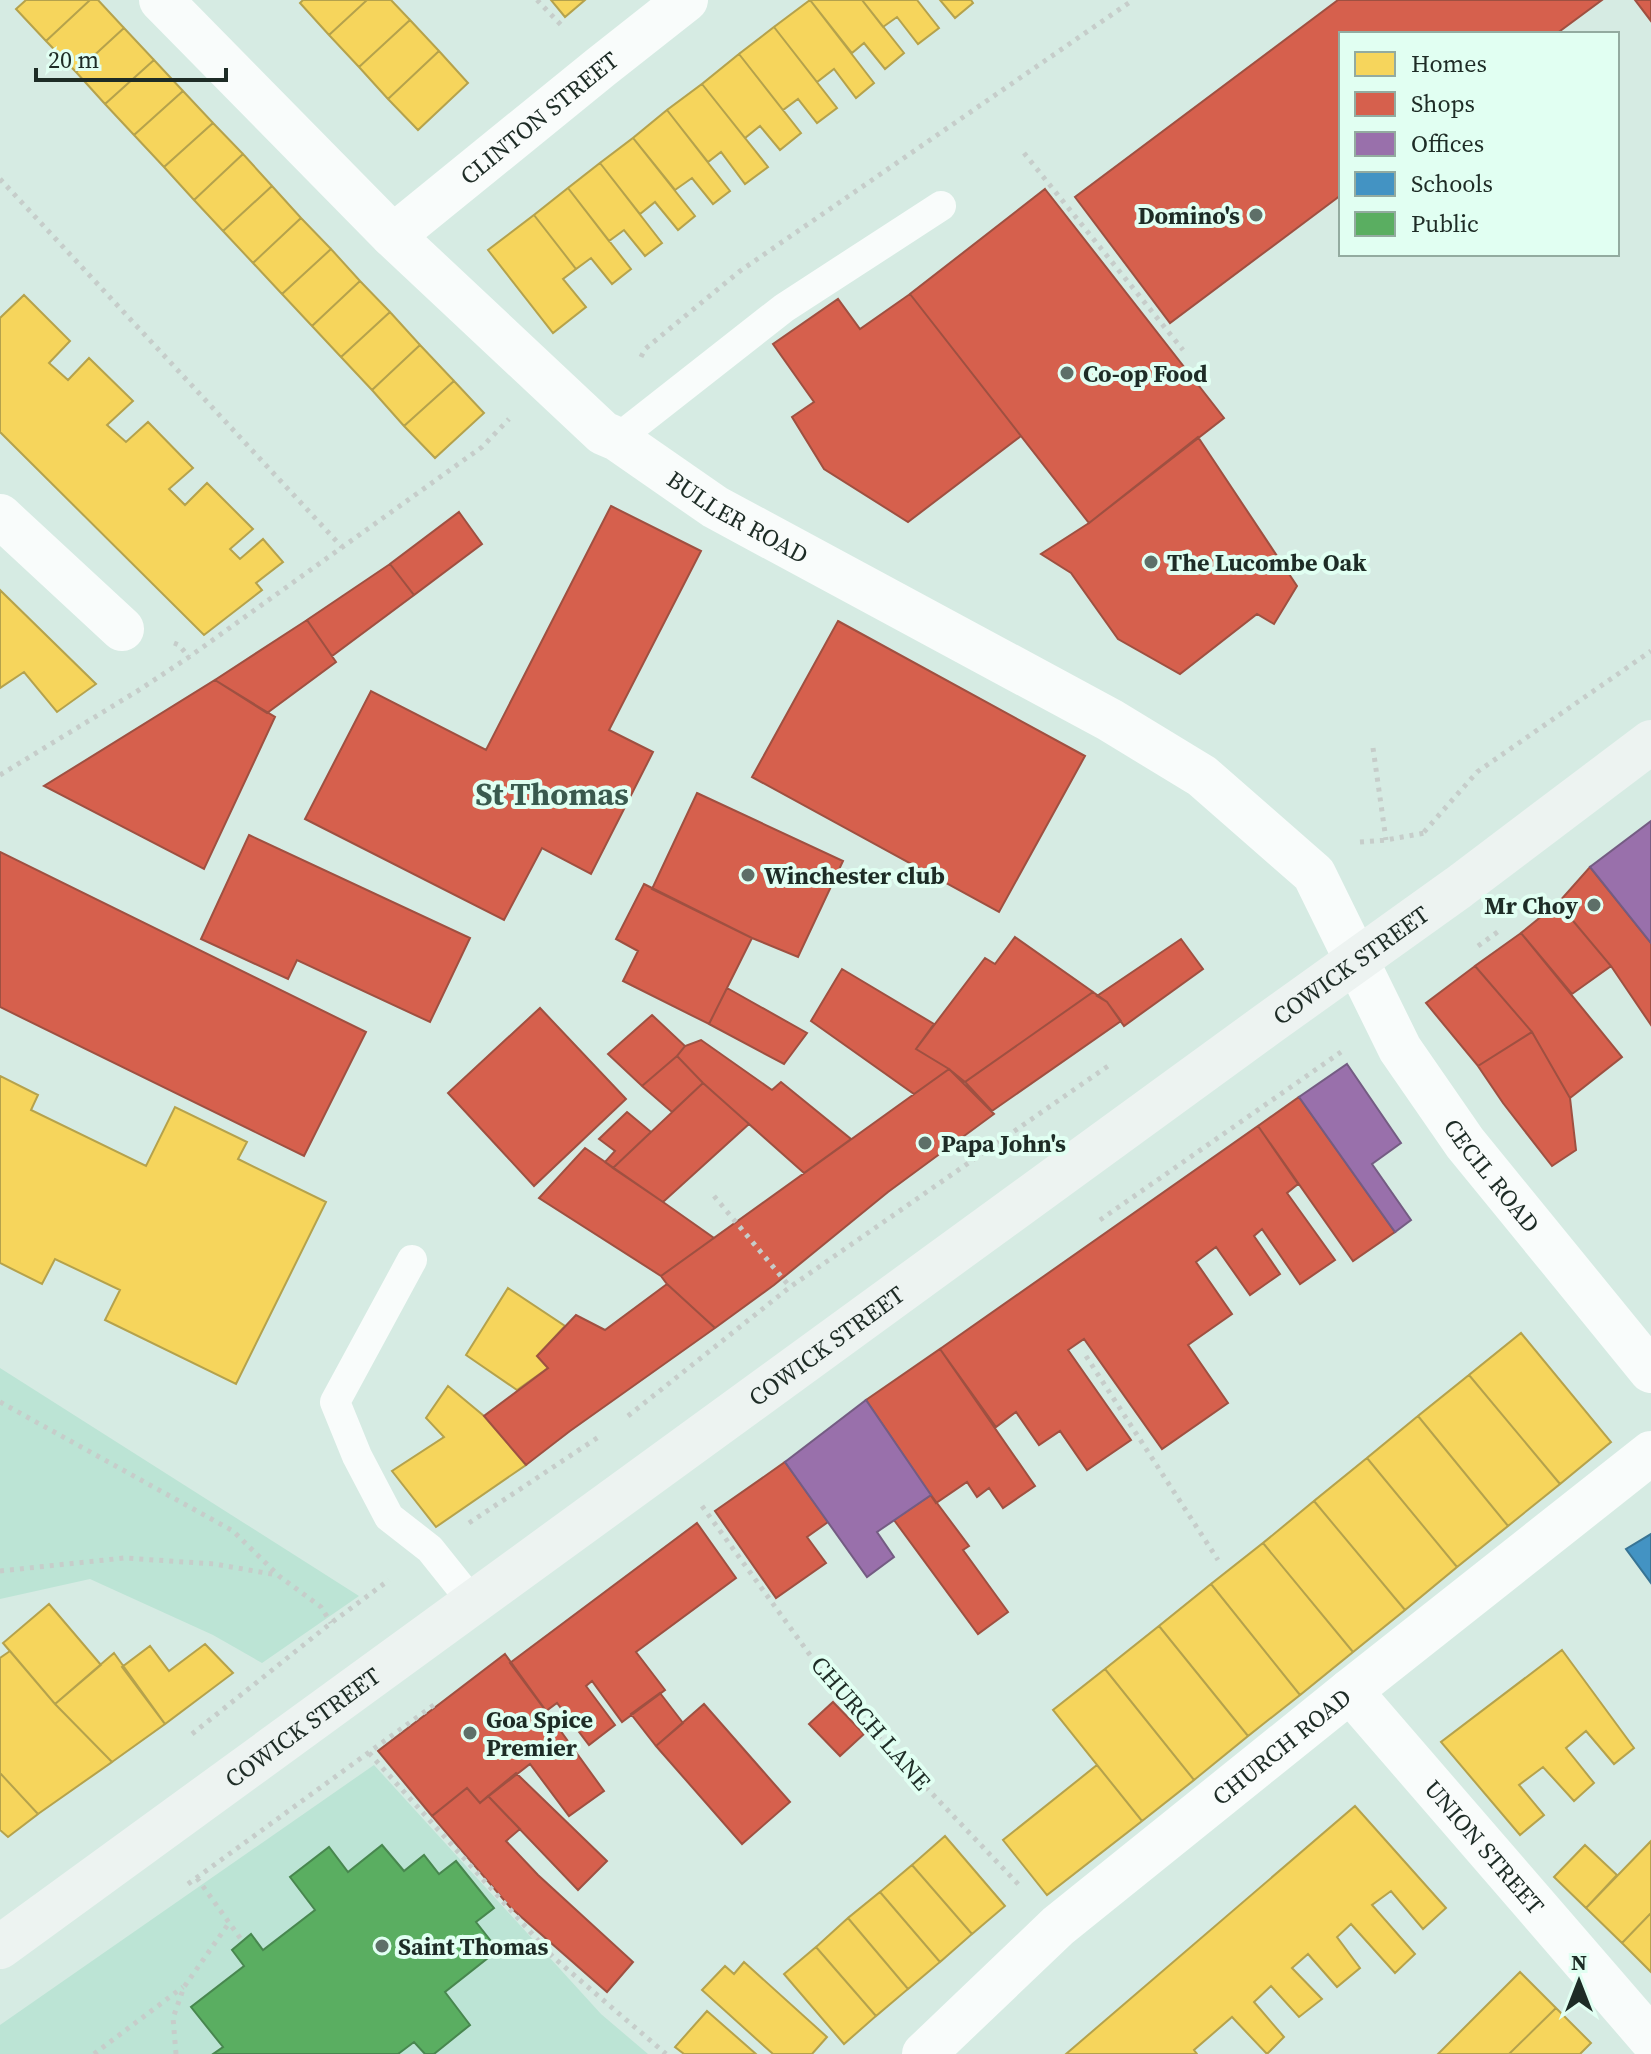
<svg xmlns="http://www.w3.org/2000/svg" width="1651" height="2054" font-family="'Source Serif 4',serif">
  <rect width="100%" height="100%" fill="#d6ebe3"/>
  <!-- green -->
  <path fill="#bce4d5" d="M0,1368l359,228 -97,67 -49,-28 -123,-56 -90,20z
    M374,1765l227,249 47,40h-648v-29z"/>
  <!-- homes -->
  <path fill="#f6d55c" stroke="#b5a24c" stroke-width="2" d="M26,0h64l-44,41 -30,-32z
    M90,0h8l26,28 -48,44 -30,-31z
    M303,0h64l-38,35 -29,-32z
    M367,0h24l19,20 -51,47 -30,-32z
    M551,0h34l-20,17z
    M810,0h52l42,53 -19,16 -21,-26 -12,10z
    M810,0l64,83 -18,15 -22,-29 -17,13 -43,-55z
    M862,0h55l22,28 -21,16 -21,-27 -14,10z
    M940,0h31l2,3 -18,15z
    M410,20l29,31 -51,48 -29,-32z
    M774,27l63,81 -20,15 -19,-24 -15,11 -44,-56z
    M124,28l30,32 -49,44 -29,-32z
    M439,51l29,32 -50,47 -30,-31z
    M739,54l62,79 -21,17 -20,-24 -15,12 -43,-54z
    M154,60l29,31 -49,44 -29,-31z
    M702,84l66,83 -23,17 -24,-32 -13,10 -41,-52z
    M183,91l30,32 -49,44 -30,-32z
    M667,110l63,81 -17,13 -21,-26 -17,12 -42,-52z
    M213,123l30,31 -49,46 -30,-33z
    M633,138l62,78 -17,14 -23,-28 -15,12 -40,-51z
    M243,154l29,32 -49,45 -29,-31z
    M600,163l62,80 -17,13 -21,-26 -15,11 -41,-53z
    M272,186l29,32 -48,45 -30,-32z
    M568,188l63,81 -19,15 -21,-26 -15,11 -42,-54z
    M534,215l42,54 -13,10 23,28 -33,26 -65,-83z
    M301,218l30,31 -49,45 -29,-31z
    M331,249l29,32 -48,45 -30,-32z
    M360,281l30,31 -49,45 -29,-31z
    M24,295l46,46 -21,22 19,17 21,-22 44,43 -26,24 19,17 22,-20 45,46 -24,21 16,16 22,-22 46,46 -23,20 10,10 23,-20 20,23 -27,21 6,7 -58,45 -204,-203v-114z
    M390,312l30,33 -48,45 -31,-33z
    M420,345l34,36 -50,45 -32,-36z
    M454,381l30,32 -49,45 -31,-32z
    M0,590l96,94 -39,28 -33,-40 -24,16z
    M0,1076l38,19 -7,15 115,56 29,-59 72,35 -9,17 88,43 -90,182 -131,-64 15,-30 -65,-31 -13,25 -42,-21z
    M508,1288l57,38 -28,30 11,12 -31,22 -51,-35z
    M1521,1333l90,109 -51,42 -91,-109z
    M1469,1375l91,109 -52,42 -90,-110z
    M448,1386l36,30 42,49 -90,62 -44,-56 52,-34 -18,-19z
    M1418,1416l90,110 -51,41 -90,-109z
    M1367,1458l90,109 -52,43 -91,-109z
    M1314,1501l91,109 -52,42 -90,-109z
    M1263,1543l90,109 -53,43 -89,-111z
    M1211,1584l89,111 -52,41 -89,-110z
    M49,1604l52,61 -46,39 -52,-61z
    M1159,1626l89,110 -54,44 -89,-111z
    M205,1644l28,29 -68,51 -43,-57 28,-21 19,25z
    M1562,1650l72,98 -20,16 -28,-33 -20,17 28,35 -20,18 -31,-34 -24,18 25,30 -24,20 -79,-93z
    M10,1651l45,53 57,58 -74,52 -38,-41v-115z
    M114,1653l51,71 -53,38 -57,-58z
    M1105,1669l89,111 -52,41 -89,-111z
    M1097,1765l45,56 -95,74 -44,-55z
    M0,1773l38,41 -30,23 -8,-7z
    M1355,1806l91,102 -23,21 -32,-38 -19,14 43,49 -20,19 -44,-49 -14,13 23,31 -23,19 -29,-33 -16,14 30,31 -23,18 -28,-31 -17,16 30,35 -17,17 -35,-37 -38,33 3,4h-131z
    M945,1836l60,70 -33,28 -60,-69z
    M1651,1841v72l-29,30 -36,-35z
    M1585,1845l32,30 -31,33 -32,-31z
    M912,1865l60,69 -32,28 -60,-70z
    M880,1892l60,70 -32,27 -60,-71z
    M1651,1913v59l-29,-29z
    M848,1918l60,71 -32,27 -60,-69z
    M816,1947l60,69 -32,28 -60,-70z
    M744,1962l83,75 -15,17h-39l-71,-64 23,-24 9,8z
    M1520,1972l36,36 -47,46h-71z
    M1556,2008l35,35 -11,11h-71z
    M707,2011l49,43h-72l-9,-7z"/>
  <!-- shops -->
  <path fill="#d6604d" stroke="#9f5041" stroke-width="2" d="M1338,0h264l-46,34h-215v161l-171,128 -95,-126z
    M1635,0h16v21z
    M1045,189l179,229 -135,105 -179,-229z
    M910,294l111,142 -113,86 -84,-53 -32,-52 22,-15 -41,-58 65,-45 22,30z
    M1198,437l99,149 -23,38 -17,-10 -77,60 -62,-35 -47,-66 -30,-19 48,-31z
    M611,506l90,45 -92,179 44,22 -62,122 -49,-26 -38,72 -199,-101 66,-128 115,59z
    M459,512l23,32 -68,51 -24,-31z
    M390,564l24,31 -82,61 -25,-36z
    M307,620l29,42 -69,51 -52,-33z
    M838,621l247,135 -86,156 -247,-135z
    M215,680l60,37 -71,152 -160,-83z
    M697,793l146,68 -45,96 -46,-19 -100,-49z
    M249,835l221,103 -40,84 -133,-62 -9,19 -87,-40z
    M0,852l366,180 -62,124 -304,-149z
    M1590,867l61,76v82l-40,-59 -53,-63z
    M644,884l108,54 -43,86 -86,-43 15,-30 -22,-12z
    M1558,903l53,63 -39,28 -51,-61z
    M1521,933l101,124 -52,41 -38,-66 -57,-66z
    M1015,937l78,55 -128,90 -16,-13 -33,-20 69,-91 10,6z
    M1181,939l22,30 -79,57 -17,-24 -10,-6z
    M1475,966l57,66 -54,34 -52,-63z
    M842,969l92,55 -18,25 33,20 -35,25 -103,-73z
    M727,988l80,45 -23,31 -75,-40z
    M1093,992l14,10 14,19 -129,90 -27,-29z
    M540,1008l86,91 -92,87 -86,-93z
    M652,1015l33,31 -8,10 -35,30 -34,-32z
    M1532,1032l38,66 6,52 -24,16 -49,-63 -25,-37z
    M701,1040l71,50 9,-8 70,57 -47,34 -101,-90 -26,-27 8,-10z
    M677,1056l26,27 -31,29 -30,-26z
    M949,1069l45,45 -106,78 -114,93 -59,43 -48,-44 -6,-8z
    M703,1083l46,41 -86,78 -50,-34z
    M1299,1097l96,135 -42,29 -95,-135z
    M627,1112l24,20 -38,36 -8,-6 10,-11 -16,-12z
    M1258,1126l40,58 -11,9 48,67 -35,24 -38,-55 -8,7 26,38 -30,21 -34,-48 -20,15 36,52 -44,31 40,58 -66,46 -78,-110 -16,11 63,90 -44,30 -27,-39 -21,14 -23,-33 -20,15 -56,-78z
    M585,1148l78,54 51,36 -53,38 -122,-78z
    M667,1284l48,44 -145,103 -44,34 -42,-49 64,-48 -11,-12 39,-41 29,15z
    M940,1349l95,137 -32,22 -14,-20 -12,9 -10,-15 -31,21 -70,-103z
    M785,1462l43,60 -21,15 19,26 -50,35 -61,-87z
    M931,1495l38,51 -6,4 45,62 -30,22 -84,-114z
    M697,1523l39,55 -100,74 29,38 -43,32 -30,-41 -6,5 29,39 -26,20 -32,-42 -11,8 -36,-48z
    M505,1654l99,137 -35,25 -39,-52 -50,39 -13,-15 -35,28 -54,-65z
    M660,1693l23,30 -27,23 -25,-32z
    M833,1702l31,32 -24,22 -31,-32z
    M704,1704l86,98 -48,42 -86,-98z
    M516,1773l91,88 -29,29 -90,-94z
    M467,1788l13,15 8,-7 32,33 -14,12 32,34 95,87 -26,30 -97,-85 -78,-91z"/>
  <!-- offices -->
  <path fill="#9970ab" stroke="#745c83" stroke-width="2" d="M1651,821v122l-61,-76z
    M1347,1064l54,79 -29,21 39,56 -16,12 -96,-135z
    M866,1400l65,95 -54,37 17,25 -27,20 -82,-115z"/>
  <!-- schools -->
  <path fill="#4393c3" stroke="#387494" stroke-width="2" d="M1651,1534v49l-25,-34z"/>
  <!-- public -->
  <path fill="#5aae61" stroke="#48874f" stroke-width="2" d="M382,1845l22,26 20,-16 15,19 17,-13 38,47 -18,14 22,28 -53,42 25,33 -36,29h-9l-11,-12 -16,12h-185l10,-7 -32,-40 53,-41 -12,-16 19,-16 12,16 52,-40 -25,-33 39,-30 19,25z"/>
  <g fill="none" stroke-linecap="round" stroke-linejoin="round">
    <!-- path -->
    <path stroke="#c6cdca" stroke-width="5" stroke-dasharray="4 6" stroke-linecap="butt" d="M537,0l27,28
      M1024,153l159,197
      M0,179l342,368
      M641,357l4,-8 95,-78 393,-271
      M174,643l5,2 10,12
      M1373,748l13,92
      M0,775l139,-85 50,-33 293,-210 27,-28
      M1424,832l53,-60 174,-121
      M1360,842l26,-2 39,-7
      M1478,946l21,-15
      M714,1196l76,91
      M1100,1220l241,-168
      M1086,1356l132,204
      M0,1402l233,129 46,45 42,31 10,16
      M628,1416l162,-129 318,-221
      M702,1506l140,193 177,186
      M469,1523l131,-87
      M0,1571l124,-13 91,6 62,11
      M192,1734l139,-111 58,-43
      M369,1753l184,204 113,97
      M197,1878l46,64
      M188,1884l250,-182
      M94,2054l89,-67
      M176,2054l-3,-36 11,-31 45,-64"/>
    <!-- service -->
    <path stroke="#f9fcfb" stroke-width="30" d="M617,439l167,-131 157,-102
      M412,1260l-77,142 22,54 32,61 41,32 44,55"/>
    <!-- minor -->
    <g stroke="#f9fcfb" stroke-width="44">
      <path id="s1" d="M161,0l232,236 210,197 14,6 98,68 395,213 92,56 112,98 86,175 65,94 186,228"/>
      <path id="s2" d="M393,236l208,-169 85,-67"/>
      <path d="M0,516l122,113"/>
      <path id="s3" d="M1350,1691l301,348"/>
      <path id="s4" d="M924,2054l134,-128 292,-235 301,-238"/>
    </g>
    <!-- secondary -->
    <path stroke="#edf3f1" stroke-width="44" id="s5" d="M0,1947l1269,-924 190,-136 192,-145"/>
  </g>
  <!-- markers -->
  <g fill="#5e6f68" stroke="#e1fff2" stroke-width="3">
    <circle cx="1256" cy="215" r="8"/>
    <circle cx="1067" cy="373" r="8"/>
    <circle cx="1151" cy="562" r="8"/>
    <circle cx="748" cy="875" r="8"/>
    <circle cx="1594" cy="905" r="8"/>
    <circle cx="925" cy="1143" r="8"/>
    <circle cx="470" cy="1733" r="8"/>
    <circle cx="382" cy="1946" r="8"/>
  </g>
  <g text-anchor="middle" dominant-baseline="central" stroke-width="8" stroke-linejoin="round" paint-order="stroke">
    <!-- street labels -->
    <g font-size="24" fill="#1e2c26" stroke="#e1fff2">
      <text stroke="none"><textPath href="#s2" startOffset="188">CLINTON STREET</textPath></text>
      <text stroke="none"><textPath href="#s1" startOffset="778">BULLER ROAD</textPath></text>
      <text stroke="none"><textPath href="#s5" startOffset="1670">COWICK STREET</textPath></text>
      <text stroke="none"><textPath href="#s1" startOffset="1810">CECIL ROAD</textPath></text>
      <text stroke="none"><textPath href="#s5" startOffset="1022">COWICK STREET</textPath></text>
      <text transform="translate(871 1723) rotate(49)">CHURCH LANE</text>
      <text stroke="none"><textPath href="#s5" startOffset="374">COWICK STREET</textPath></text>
      <text stroke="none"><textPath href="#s4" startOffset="472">CHURCH ROAD</textPath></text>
      <text stroke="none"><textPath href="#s3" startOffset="206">UNION STREET</textPath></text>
    </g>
    <!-- poi labels -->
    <g font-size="24" font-weight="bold" fill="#1e2c26" stroke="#e1fff2" text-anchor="start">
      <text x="1240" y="215" text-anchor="end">Domino's</text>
      <text x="1083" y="373">Co-op Food</text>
      <text x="1167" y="562">The Lucombe Oak</text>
      <text x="764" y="875">Winchester club</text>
      <text x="1578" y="905" text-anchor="end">Mr Choy</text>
      <text x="941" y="1143">Papa John's</text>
      <text x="486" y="1719">Goa Spice<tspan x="486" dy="28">Premier</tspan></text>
      <text x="398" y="1946">Saint Thomas</text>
    </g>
    <!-- district labels -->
    <g font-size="32" font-weight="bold" fill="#3a5a4e" stroke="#e1fff2">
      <text x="552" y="794">St Thomas</text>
    </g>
  </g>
  <!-- legend -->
  <rect x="1339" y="32" width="280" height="224" fill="#e1fff2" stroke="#93aba0" stroke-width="2"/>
  <rect x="1355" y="52" width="40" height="24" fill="#f6d55c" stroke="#93aba0" stroke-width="2"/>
  <text x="1411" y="72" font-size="24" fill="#1e2c26">Homes</text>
  <rect x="1355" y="92" width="40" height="24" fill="#d6604d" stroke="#93aba0" stroke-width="2"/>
  <text x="1411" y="112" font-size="24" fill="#1e2c26">Shops</text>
  <rect x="1355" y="132" width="40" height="24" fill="#9970ab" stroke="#93aba0" stroke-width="2"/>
  <text x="1411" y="152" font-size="24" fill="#1e2c26">Offices</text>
  <rect x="1355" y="172" width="40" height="24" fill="#4393c3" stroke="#93aba0" stroke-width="2"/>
  <text x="1411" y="192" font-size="24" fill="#1e2c26">Schools</text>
  <rect x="1355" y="212" width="40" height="24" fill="#5aae61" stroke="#93aba0" stroke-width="2"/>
  <text x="1411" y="232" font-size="24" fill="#1e2c26">Public</text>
  <!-- north arrow -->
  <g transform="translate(1579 1982)" stroke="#e1fff2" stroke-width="6" paint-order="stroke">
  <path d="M0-6L14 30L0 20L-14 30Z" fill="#1e2c26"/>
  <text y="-12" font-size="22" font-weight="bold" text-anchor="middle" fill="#1e2c26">N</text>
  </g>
  <!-- scale -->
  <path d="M36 68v12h190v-12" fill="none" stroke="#1e2c26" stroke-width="4"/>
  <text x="48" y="68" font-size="24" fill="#1e2c26" stroke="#e1fff2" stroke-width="6" paint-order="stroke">20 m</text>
</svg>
